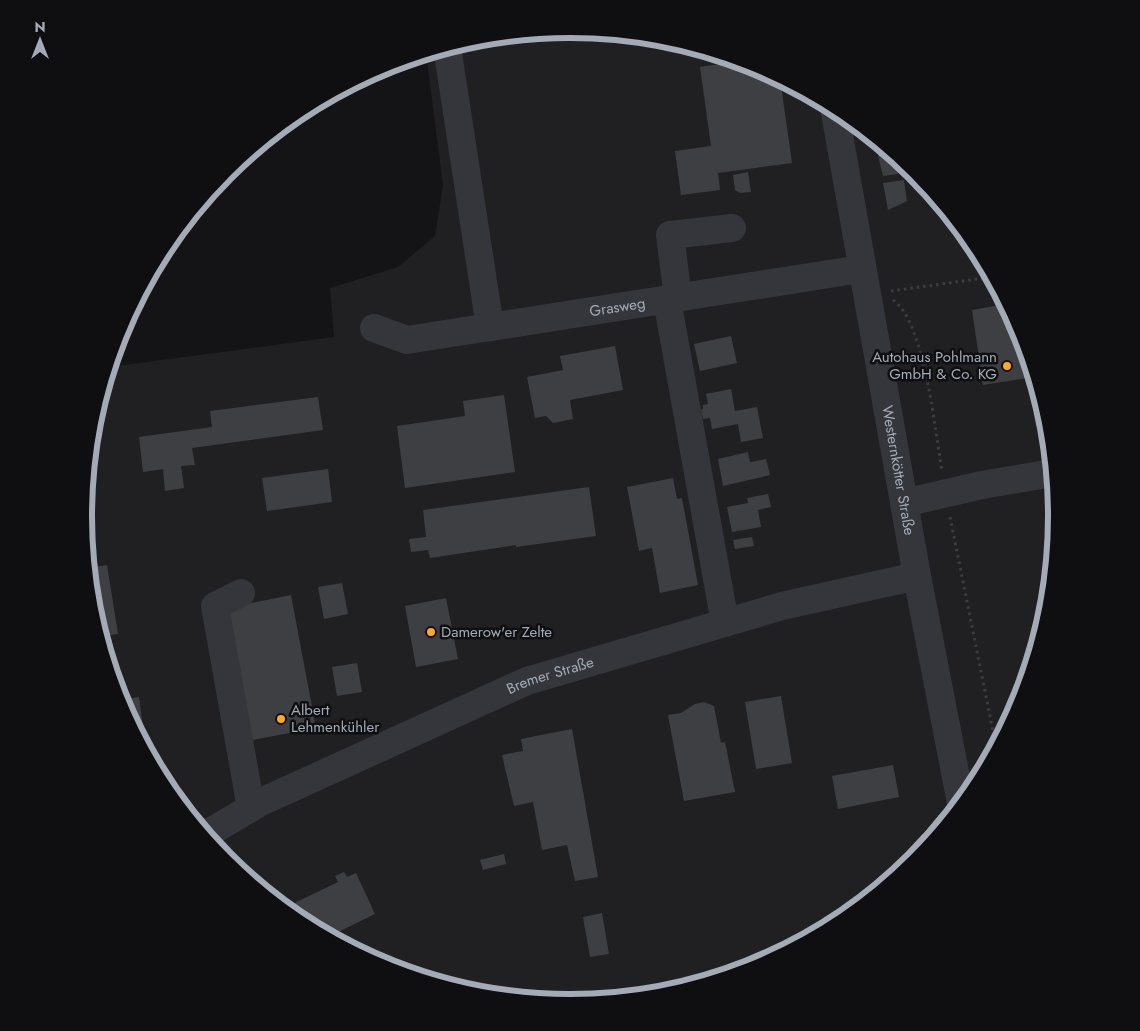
<svg xmlns="http://www.w3.org/2000/svg" width="1140" height="1031" font-family="Jost,sans-serif">
  <rect width="100%" height="100%" fill="#141416"/>
  <!-- built -->
  <path fill="#202023" d="M570,29l95,9 92,28 84,45 73,61 61,73 45,84 27,92 10,95 -10,95 -27,91 -45,84 -61,74 -74,60 -84,45 -91,28 -95,9 -95,-9 -92,-28 -84,-45 -73,-61 -61,-73 -45,-84 -27,-92 -10,-95 10,-95 16,-53 225,-30 -4,-49 68,-21 37,-31 8,-51 -17,-132 49,-15z"/>
  <!-- building -->
  <path fill="#3e3f43" d="M741,61l16,5 23,12 12,85 -74,10 2,17 -39,5 -6,-44 36,-5 -11,-79z
    M874,139l30,24h-2l1,4 -6,2 1,5 -15,2z
    M748,172l3,20 -11,1 -5,-3 -2,-15z
    M904,180l3,21 -19,9 -5,-27z
    M1006,304l14,25 14,48 -51,8 -11,-75z
    M731,336l6,27 -37,8 -6,-27z
    M615,346l8,44 -53,10 3,19 -20,4 -7,-7 -11,2 -8,-41 36,-7 -3,-14z
    M731,389l4,22 22,-4 6,31 -22,4 -3,-18 -26,5 -2,-11 -7,1 -2,-9 2,-1v-4l5,-1 -2,-10z
    M504,395l11,77 -110,16 -8,-62 68,-10 -2,-15z
    M318,397l5,33 -131,18 3,17 -14,1 3,22 -19,3 -2,-22 -20,3 -4,-35 73,-10 -2,-16z
    M748,452l2,10 16,-3 4,16 -47,11 -5,-27z
    M328,469l4,33 -65,9 -5,-33z
    M673,478l4,21 5,-1 16,87 -38,8 -8,-45 -13,3 -12,-64z
    M589,487l7,49 -80,11v-2l-86,13 -2,-8 -17,2 -2,-13 17,-2 -3,-27z
    M768,494l3,13 -13,3 3,17 -29,5 -5,-25 21,-4 -1,-5z
    M752,537l2,9 -19,3 -2,-9z
    M107,565l11,69 -18,2 -7,-26 -5,-42z
    M342,583l6,31 -24,5 -6,-32z
    M291,595l25,133 -64,12 -25,-132z
    M446,598l12,61 -42,8 -11,-61z
    M357,663l5,29 -25,4 -5,-29z
    M781,696l11,67 -36,6 -11,-67z
    M139,697l7,52 -26,-49z
    M704,702l10,4 7,37 4,-1 10,50 -51,9 -16,-86 13,-2 14,-9z
    M572,729l26,148 -23,4 -8,-36 -25,5 -9,-48 -19,4 -12,-51 21,-4 -2,-12z
    M893,765l6,32 -61,12 -6,-33z
    M504,854l2,10 -23,6 -3,-10z
    M344,872l3,5 9,-4 19,41 -45,22 -31,-16 -15,-12 54,-26 -3,-6z
    M602,913l7,41 -19,3 -7,-40z"/>
  <g fill="none" stroke-linecap="round" stroke-linejoin="round">
    <!-- path -->
    <path stroke="#3a3d42" stroke-width="3" stroke-dasharray="2.5 4" stroke-linecap="butt" d="M891,291l101,-14
      M893,300c32,22 42,132 49,171
      M950,517l46,229
      M939,815l2,12"/>
    <!-- minor -->
    <g stroke="#34363b" stroke-width="28">
      <path d="M447,47l43,280"/>
      <path id="s1" d="M834,107l83,469 44,227"/>
      <path d="M678,298l-8,-63 62,-7"/>
      <path d="M667,300l58,323"/>
      <path id="s2" d="M374,328l33,12 454,-71"/>
      <path d="M904,503l78,-18 71,-12"/>
      <path d="M241,593l-26,13 36,202"/>
      <path id="s3" d="M205,835l56,-33 266,-121 255,-75 135,-30"/>
    </g>
  </g>
  <!-- markers -->
  <g fill="#ffa822" stroke="#0f0f11" stroke-width="2">
    <circle cx="1007" cy="366" r="5"/>
    <circle cx="431" cy="632" r="5"/>
    <circle cx="281" cy="719" r="5"/>
  </g>
  <g text-anchor="middle" dominant-baseline="central" stroke-width="5" stroke-linejoin="round" paint-order="stroke">
    <!-- street labels -->
    <g font-size="15" fill="#a4abb7" stroke="#0f0f11">
      <text stroke="none"><textPath href="#s2" startOffset="248">Grasweg</textPath></text>
      <text stroke="none"><textPath href="#s1" startOffset="369">Westernkötter Straße</textPath></text>
      <text stroke="none"><textPath href="#s3" startOffset="381">Bremer Straße</textPath></text>
    </g>
    <!-- poi labels -->
    <g font-size="15" fill="#a4abb7" stroke="#0f0f11" text-anchor="start">
      <text x="997" y="357" text-anchor="end">Autohaus Pohlmann<tspan x="997" dy="17">GmbH &amp; Co. KG</tspan></text>
      <text x="441" y="632">Damerow'er Zelte</text>
      <text x="291" y="710">Albert<tspan x="291" dy="17">Lehmenkühler</tspan></text>
    </g>
  </g>
  <!-- crop -->
  <path d="M0 0H1140V1031H0ZM92 516a478 478 0 1 1 956 0a478 478 0 1 1-956 0Z" fill="#0f0f11" fill-rule="evenodd"/>
  <path fill="none" stroke="#a4abb7" stroke-width="6" d="M92 516a478 478 0 1 1 956 0a478 478 0 1 1-956 0Z"/>
  <!-- north arrow -->
  <g transform="translate(40 40)" stroke="#0f0f11" stroke-width="4" paint-order="stroke">
  <path d="M0-4L9 19L0 12L-9 19Z" fill="#a4abb7"/>
  <text y="-8" font-size="14" font-weight="bold" text-anchor="middle" fill="#a4abb7">N</text>
  </g>
</svg>
